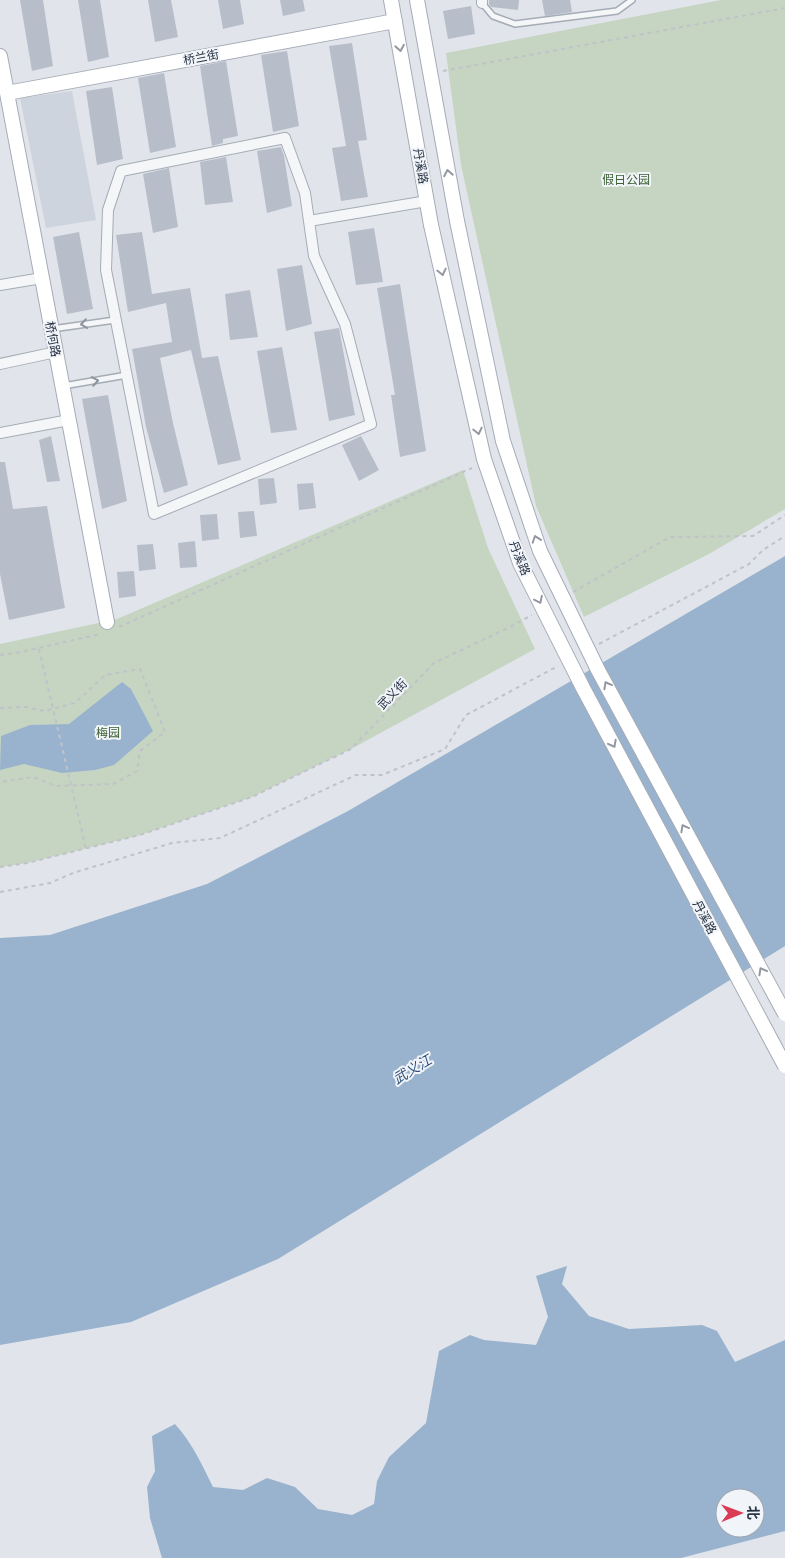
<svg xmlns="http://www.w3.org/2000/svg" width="785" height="1558" font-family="Inter,'Noto Sans SC',sans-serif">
  <rect width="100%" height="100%" fill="#e1e5eb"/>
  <!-- built -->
  <path fill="#ced4dd" d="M72,91l24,129 -50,8 -26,-130z"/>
  <!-- green -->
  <path fill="#c6d5c1" d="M721,0h64v509l-76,45 -125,63 -48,-111 -75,-341 -15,-112z
    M463,470l25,78 47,101 -184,100 -99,48 -112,38 -113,28 -27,4v-223l117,-25z"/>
  <!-- water -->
  <path fill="#99b3ce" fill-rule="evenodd" d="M785,556v390l-507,313 -147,63 -131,23v-407l50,-3 157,-51 141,-73z
    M122,682l9,7 22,42 -39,34 -19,5 -33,3 -38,-9 -24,6 1,-34 29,-11 39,-1z
    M567,1266l-5,18 27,32 40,13 73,-4 15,6 18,31 50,-22v191l-104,27h-519l-12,-40 -3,-31 8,-16 -3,-35 23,-12c18,20 26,39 38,63l30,3 24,-12 28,9 23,22 34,6 22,-11 3,-23 12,-24 37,-34 13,-72 31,-16 14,5 52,5 12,-28 -12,-41zM725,1498h30v30h-30z"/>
  <!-- building -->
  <path fill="#b7bec9" d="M20,0h23l10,66 -21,5z
    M78,0h22l9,57 -21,5z
    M148,0h23l7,37 -23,5z
    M218,0h22l4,24 -21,5z
    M280,0h23l2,11 -22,5z
    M489,0h30l-1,10 -27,-3 -2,-3z
    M542,0h28l2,12 -27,4z
    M471,6l4,28 -27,5 -5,-28z
    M352,43l15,97 -9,1 10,56 -27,4 -9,-53 14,-2 -17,-100z
    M287,51l12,75 -26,6 -12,-77z
    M226,61l12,75 -15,3v4l-11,3 -12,-80z
    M164,73l12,74 -26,6 -12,-75z
    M112,87l11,72 -26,6 -11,-74z
    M281,147l3,9 8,50 -25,7 -10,-62z
    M226,157l7,45 -28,3 -5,-43z
    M169,168l9,59 -25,6 -10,-59z
    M374,228l9,54 -27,3 -8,-53z
    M79,232l14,77 -26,5 -14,-77z
    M142,232l10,62 38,-6 12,70 16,-2 23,104 -23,5 -27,-115 -31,8 13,65 15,62 -24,8 -18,-66 -14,-78 40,-7 -6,-39 -38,9 -12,-77z
    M302,265l10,59 -26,7 -9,-62z
    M400,284l26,167 -26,6 -9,-62h4l-18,-107z
    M250,290l8,47 -28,3 -5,-46z
    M339,328l16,87 -26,6 -15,-89z
    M282,347l15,83 -26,3 -14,-82z
    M108,395l19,106 -25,8 -20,-110z
    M51,436l9,45 -13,1 -8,-42z
    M361,436l18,34 -20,11 -17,-36z
    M0,462h5l8,47 34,-3 18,102 -56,12 -9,-46z
    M274,478l3,25 -17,2 -2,-26z
    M313,483l3,25 -17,2 -2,-26z
    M254,511l3,25 -17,2 -2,-26z
    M217,514l2,25 -17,2 -2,-26z
    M195,541l2,26 -17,1 -2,-25z
    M153,544l3,25 -17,2 -2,-26z
    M134,571l2,25 -17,2 -2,-26z"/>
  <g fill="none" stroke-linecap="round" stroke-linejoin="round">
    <defs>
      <path id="lane" d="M482,3l11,13 22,8 102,-13 15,-11
        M52,329l63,-9
        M63,386l64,-11"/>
      <path id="street" d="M482,0v3
        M285,138l20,55 9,63 31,68 26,100 -217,90 -48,-244 2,-60 13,-39z
        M309,221l118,-20
        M0,285l42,-7
        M0,364l56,-12
        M0,433l69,-13"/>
      <path id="secondary" d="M391,0l40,225
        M417,0l40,221
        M0,56l107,566
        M7,93l388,-72"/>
    </defs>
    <!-- lane casing -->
    <use href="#lane" stroke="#a5acb6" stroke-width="8"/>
    <!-- street casing -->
    <use href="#street" stroke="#a5acb6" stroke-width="12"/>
    <!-- secondary casing -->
    <use href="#secondary" stroke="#a5acb6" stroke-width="16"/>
    <!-- path -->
    <path stroke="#bfc3c9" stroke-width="2" stroke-dasharray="4 4" stroke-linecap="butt" d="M443,71l342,-63
      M573,592l97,-55 83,-1 32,-21
      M119,627l353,-159
      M599,644l150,-80 14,-14 22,-14
      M39,649l47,200
      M0,655l21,-3 79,-18
      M0,708l25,-1 20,4 30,-8 30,-28 35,-6 25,63 -25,19 -3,20 -24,13 -57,2 -23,-9 -33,5
      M0,867l27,-4 113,-28 112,-38 99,-48 83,-86 76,-36 22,-12
      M0,892l50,-9 23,-10 99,-30 48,-5 136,-63h26l63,-26 21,-34 92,-49"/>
    <!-- lane -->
    <use href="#lane" stroke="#f4f6f8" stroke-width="5"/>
    <!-- street -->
    <use href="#street" stroke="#f4f6f8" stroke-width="10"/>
    <!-- secondary -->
    <use href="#secondary" stroke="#fff" stroke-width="14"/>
    <defs>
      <path id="secondary-bridge" d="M457,221l46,220 37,110 58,119 187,344
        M431,225l53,234 36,104 63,125 202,378"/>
    </defs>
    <!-- secondary-bridge casing -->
    <use href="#secondary-bridge" stroke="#a5acb6" stroke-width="16" stroke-linecap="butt"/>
    <!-- secondary-bridge -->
    <use href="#secondary-bridge" stroke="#fff" stroke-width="14"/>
  </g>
  <!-- one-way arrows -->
  <defs><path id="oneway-chevron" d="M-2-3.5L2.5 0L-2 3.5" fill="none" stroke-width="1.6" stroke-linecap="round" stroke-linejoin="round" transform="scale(1.25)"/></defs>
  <g stroke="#9398a2">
    <use href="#oneway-chevron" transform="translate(400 48) rotate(80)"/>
    <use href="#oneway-chevron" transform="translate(448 173) rotate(-100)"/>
    <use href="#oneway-chevron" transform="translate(442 272) rotate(77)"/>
    <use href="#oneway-chevron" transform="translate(478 431) rotate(77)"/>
    <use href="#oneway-chevron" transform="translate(536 539) rotate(-109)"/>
    <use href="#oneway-chevron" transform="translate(539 600) rotate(64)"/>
    <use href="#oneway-chevron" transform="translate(607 685) rotate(-119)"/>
    <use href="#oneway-chevron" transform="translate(613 744) rotate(62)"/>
    <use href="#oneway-chevron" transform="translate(684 828) rotate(-119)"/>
    <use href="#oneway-chevron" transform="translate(762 971) rotate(-119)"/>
  </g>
  <g stroke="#8e949e">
    <use href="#oneway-chevron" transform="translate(84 324) rotate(172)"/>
    <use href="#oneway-chevron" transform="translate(95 381) rotate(-10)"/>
  </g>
  <g text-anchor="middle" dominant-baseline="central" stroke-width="4" stroke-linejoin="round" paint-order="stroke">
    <!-- street labels -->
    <g font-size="12" fill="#273244" stroke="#f1f4f8">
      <text transform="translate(201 57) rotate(-11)">桥兰街</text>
      <text transform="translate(421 166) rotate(80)">丹溪路</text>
      <text transform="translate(53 339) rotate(79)">桥何路</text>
      <text transform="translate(520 558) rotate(68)">丹溪路</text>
      <text transform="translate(392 694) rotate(-46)">武义街</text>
      <text transform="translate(705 917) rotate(62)">丹溪路</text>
    </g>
    <!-- park labels -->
    <g font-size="12" fill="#3d6134" stroke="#f1f4f8">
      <text x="626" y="179">假日公园</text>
      <text x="108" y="732">梅园</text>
    </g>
    <!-- water labels -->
    <g font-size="14" font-style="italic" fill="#2e527c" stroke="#f1f4f8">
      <text transform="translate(412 1069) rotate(-31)">武义江</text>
    </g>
  </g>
  <!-- north arrow -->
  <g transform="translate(740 1513) rotate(89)"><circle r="24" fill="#f1f4f8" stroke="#a0a6b0"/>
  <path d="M0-4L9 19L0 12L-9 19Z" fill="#da3c55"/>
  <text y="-8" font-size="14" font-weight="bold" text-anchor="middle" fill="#273244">北</text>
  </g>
</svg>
